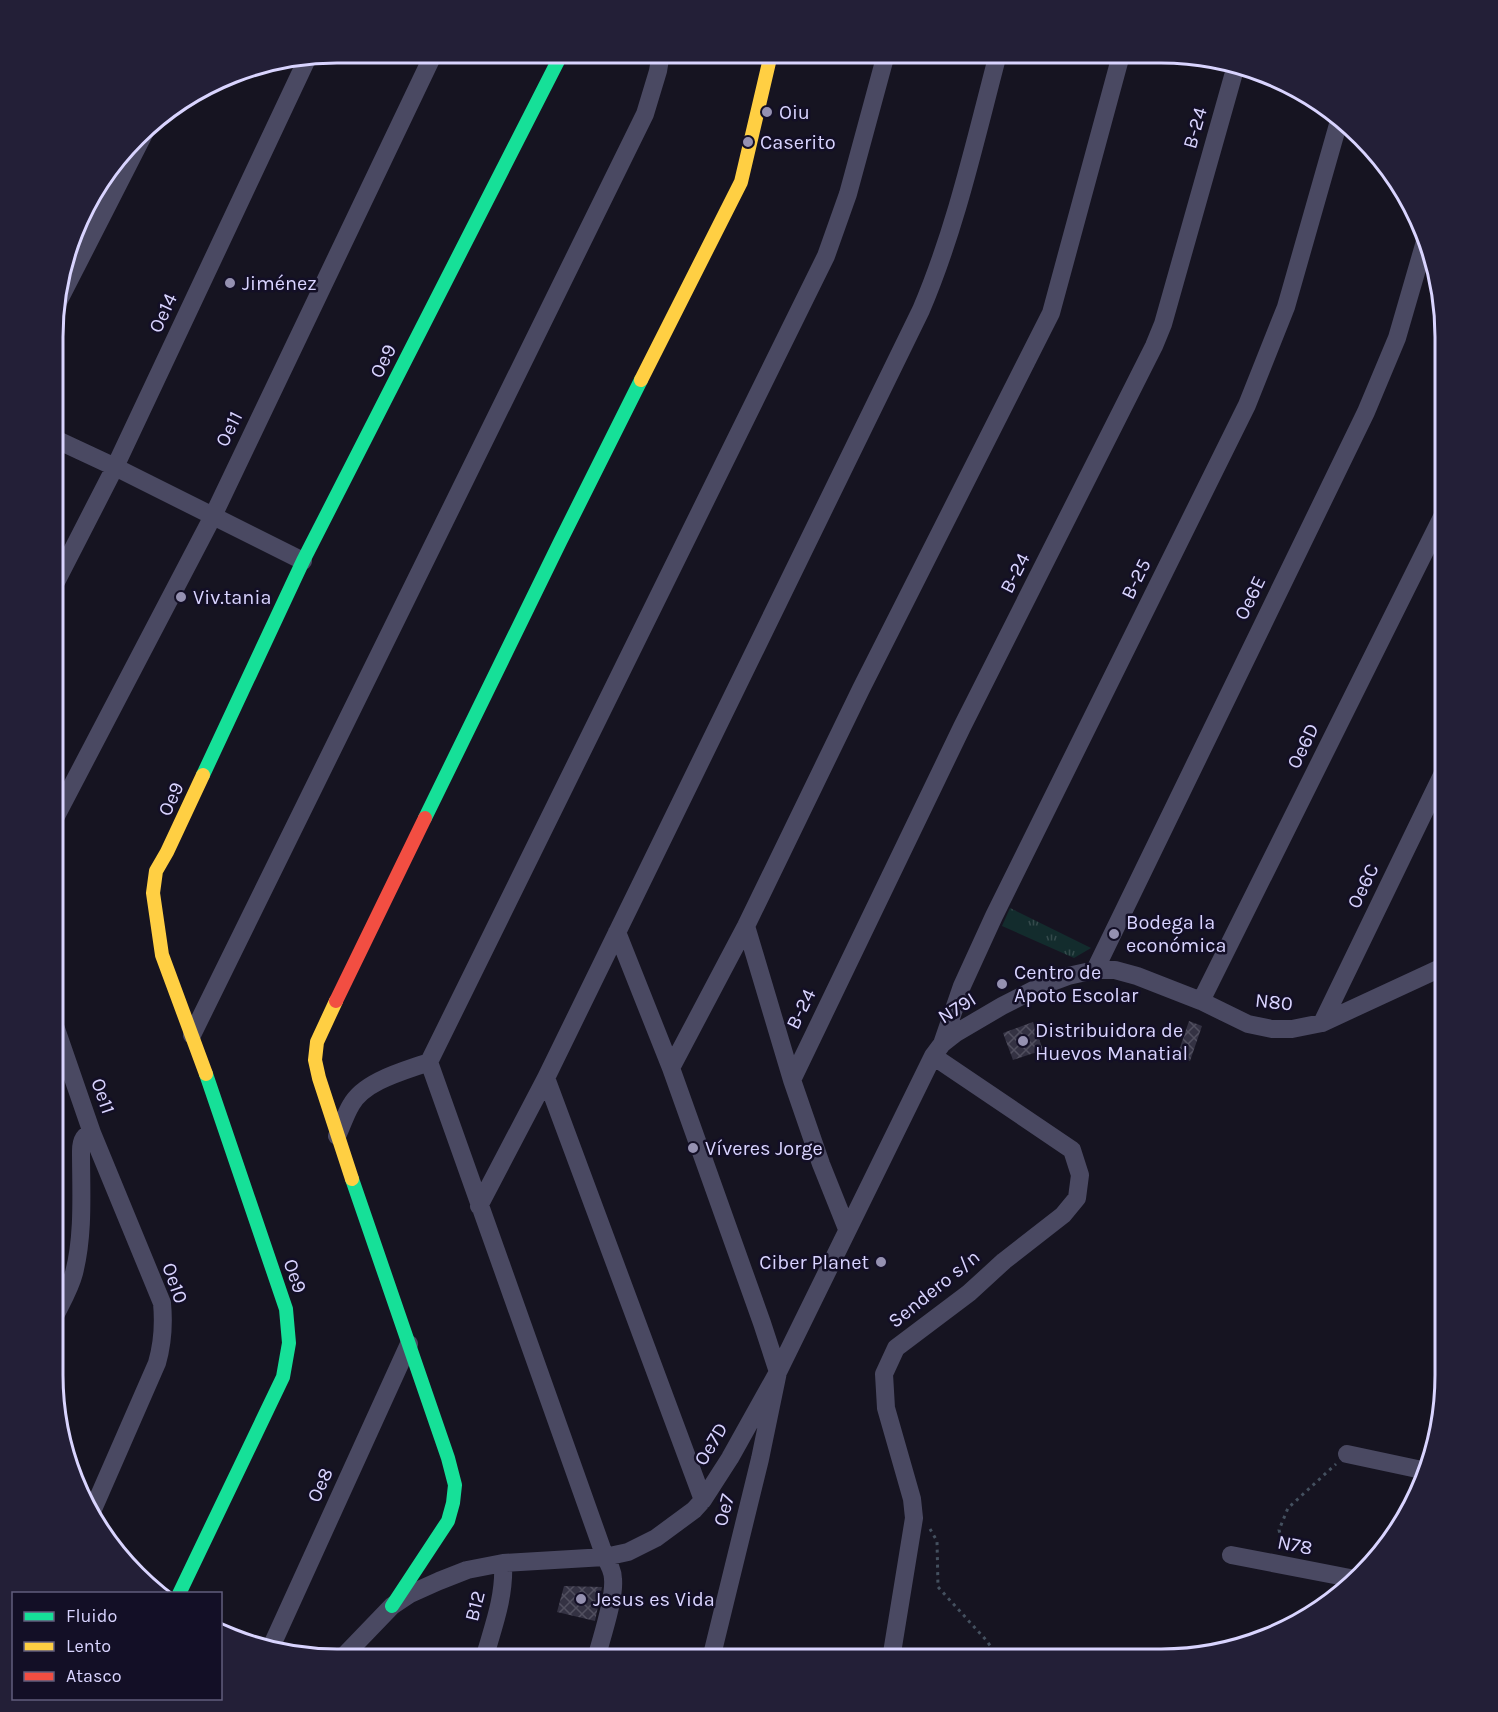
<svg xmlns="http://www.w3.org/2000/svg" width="1498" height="1712" font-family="Karla,sans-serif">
  <defs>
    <pattern id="park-tufts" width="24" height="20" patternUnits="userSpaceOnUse" patternTransform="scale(1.5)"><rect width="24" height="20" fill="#132c2d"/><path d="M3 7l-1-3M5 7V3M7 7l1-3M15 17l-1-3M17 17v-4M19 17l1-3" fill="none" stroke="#354a4c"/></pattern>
    <pattern id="building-cross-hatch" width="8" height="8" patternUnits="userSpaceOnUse" patternTransform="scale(1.5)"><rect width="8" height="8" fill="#343243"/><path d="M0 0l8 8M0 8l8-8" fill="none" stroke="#514f5f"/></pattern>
  </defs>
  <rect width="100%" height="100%" fill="#161421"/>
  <!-- park -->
  <path fill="url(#park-tufts)" d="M1010,908l81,40 -17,10 -72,-32z"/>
  <!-- building -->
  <path fill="url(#building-cross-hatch)" d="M1189,1021l13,5 -12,35 -13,-5z
    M1033,1022l10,28 -30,10 -10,-27z
    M564,1586l38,1 -7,34 -38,-9z"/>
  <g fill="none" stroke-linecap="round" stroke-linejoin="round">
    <!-- path -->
    <path stroke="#44505f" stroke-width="3" stroke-dasharray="3 4.5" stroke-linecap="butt" d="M930,1529l7,12 1,46 48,53 14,19
      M1284,1547l-5,-17 9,-22 48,-44"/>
    <!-- street -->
    <path stroke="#4a4962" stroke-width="18" d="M55,308l94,-184
      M55,439l60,28 188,94
      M54,586l61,-119 193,-410
      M54,820l159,-304 221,-463
      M746,926l46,154 29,84 26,65
      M617,932l54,136 91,255 16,49 -18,87 -49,200
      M1095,970l271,-558 31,-74 29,-100
      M1201,1001l244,-490
      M54,1023l38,110 70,170c2,21 1,39 -5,60l-66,151
      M1322,1023l123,-254
      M192,1035l453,-921 13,-43 3,-18
      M942,1044l20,-58 32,-70 253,-511 39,-98 53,-186
      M429,1062l176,495c4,7 8,14 8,22 2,20 -12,60 -17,80
      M671,1068l75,-142 115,-237 190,-376 70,-258
      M546,1078l157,422
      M792,1080l170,-353 192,-381 9,-22 72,-255
      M337,1136c5,-10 8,-21 14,-31 13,-24 53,-34 78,-43l397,-806 22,-62 38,-140
      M479,1206l67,-128 375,-768c35,-82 54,-169 77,-256
      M53,1320c7,-15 17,-31 21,-47 10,-39 7,-82 7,-122 0,-8 2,-16 11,-18
      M1347,1454l75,16
      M1231,1555l119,23
      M272,1645l137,-301
      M341,1659l51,-53 18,-12 29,-13 28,-11 36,-7 102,-6 23,-5 28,-14 38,-28 9,-10 27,-42 48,-86 155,-316 9,-12 14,-11 46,-27 39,-20 27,-10 27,-6h20l22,6 64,25 47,23 24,5h20l30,-6 123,-57
      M484,1659c9,-32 21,-62 19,-96
      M891,1659l23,-141 -2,-19 -26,-91 -2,-34 12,-26 73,-55 35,-32 59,-46 14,-17 3,-23 -8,-25 -139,-94"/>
    <!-- fast -->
    <path stroke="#16e098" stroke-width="14" d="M203,775l100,-214 259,-508
      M425,818l135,-276 81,-162
      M352,1179l96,279 7,27 -2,18 -5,18 -56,85
      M179,1594l104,-217 6,-34 -3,-34 -80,-235"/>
    <!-- slow -->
    <path stroke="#ffcf43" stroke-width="14" d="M641,380l100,-198 30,-128
      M203,775l-36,77 -11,19 -3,22 9,62 44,119
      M336,1001l-19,41 -2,18 4,18 33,101"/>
    <!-- jam -->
    <path stroke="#f24e42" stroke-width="14" d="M336,1001l89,-183"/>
  </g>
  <!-- markers -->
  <g fill="#9591b1" stroke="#130f26" stroke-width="2">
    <circle cx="767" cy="112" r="6"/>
    <circle cx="748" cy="142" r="6"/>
    <circle cx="230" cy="283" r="6"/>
    <circle cx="181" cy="597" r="6"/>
    <circle cx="1114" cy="934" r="6"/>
    <circle cx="1002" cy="984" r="6"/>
    <circle cx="1023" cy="1041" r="6"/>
    <circle cx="693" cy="1148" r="6"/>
    <circle cx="881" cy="1262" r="6"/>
    <circle cx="581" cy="1599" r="6"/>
  </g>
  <g text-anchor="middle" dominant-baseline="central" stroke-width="5" stroke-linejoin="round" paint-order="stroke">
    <!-- poi labels -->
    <g font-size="20" fill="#d9d4ff" stroke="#130f26" text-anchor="start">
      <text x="779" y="112">Oiu</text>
      <text x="760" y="142">Caserito</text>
      <text x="242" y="283">Jiménez</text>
      <text x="193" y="597">Viv.tania</text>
      <text x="1126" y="922">Bodega la<tspan x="1126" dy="23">económica</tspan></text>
      <text x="1014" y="972">Centro de<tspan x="1014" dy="23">Apoto Escolar</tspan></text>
      <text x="1035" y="1030">Distribuidora de<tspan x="1035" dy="23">Huevos Manatial</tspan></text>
      <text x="705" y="1148">Víveres Jorge</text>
      <text x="869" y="1262" text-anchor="end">Ciber Planet</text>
      <text x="593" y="1599">Jesus es Vida</text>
    </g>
    <!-- street labels -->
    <g font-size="20" fill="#d9d4ff" stroke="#130f26">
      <text transform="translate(1195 128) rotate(-74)">B-24</text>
      <text transform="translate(163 313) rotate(-65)">Oe14</text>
      <text transform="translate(383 361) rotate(-63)">Oe9</text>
      <text transform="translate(229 429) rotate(-64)">Oe11</text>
      <text transform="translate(1015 573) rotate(-63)">B-24</text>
      <text transform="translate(1136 579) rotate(-64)">B-25</text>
      <text transform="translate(1250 598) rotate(-64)">Oe6E</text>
      <text transform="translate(1303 746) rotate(-64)">Oe6D</text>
      <text transform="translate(171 799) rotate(-65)">Oe9</text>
      <text transform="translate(1363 886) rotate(-64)">Oe6C</text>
      <text transform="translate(1274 1002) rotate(6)">N80</text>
      <text transform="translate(957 1008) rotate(-32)">N79I</text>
      <text transform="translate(801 1009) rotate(-64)">B-24</text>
      <text transform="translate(103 1096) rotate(71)">Oe11</text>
      <text transform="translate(295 1276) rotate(71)">Oe9</text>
      <text transform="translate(175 1283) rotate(71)">Oe10</text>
      <text transform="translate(934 1289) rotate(-39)">Sendero s/n</text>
      <text transform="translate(711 1444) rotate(-59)">Oe7D</text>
      <text transform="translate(320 1485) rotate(-66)">Oe8</text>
      <text transform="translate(724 1510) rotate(-76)">Oe7</text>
      <text transform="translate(1295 1545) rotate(11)">N78</text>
      <text transform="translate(475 1606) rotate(-76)">B12</text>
    </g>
  </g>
  <!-- crop -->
  <path d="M0 0H1498V1712H0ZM337 63H1161A274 274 0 0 1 1435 337V1375A274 274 0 0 1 1161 1649H337A274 274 0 0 1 63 1375V337A274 274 0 0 1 337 63Z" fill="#231f37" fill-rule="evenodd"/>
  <path fill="none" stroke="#d9d4ff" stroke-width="3" d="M337 63H1161A274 274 0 0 1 1435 337V1375A274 274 0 0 1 1161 1649H337A274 274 0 0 1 63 1375V337A274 274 0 0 1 337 63Z"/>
  <!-- legend -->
  <rect x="12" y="1592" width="210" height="108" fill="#130f26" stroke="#625e7d" stroke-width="1.5"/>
  <rect x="24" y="1612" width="30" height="9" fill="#16e098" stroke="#625e7d" stroke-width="1.5"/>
  <text x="66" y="1622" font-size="18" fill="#d9d4ff">Fluido</text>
  <rect x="24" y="1642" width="30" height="9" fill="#ffcf43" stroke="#625e7d" stroke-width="1.5"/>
  <text x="66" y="1652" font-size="18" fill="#d9d4ff">Lento</text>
  <rect x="24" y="1672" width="30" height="9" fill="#f24e42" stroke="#625e7d" stroke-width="1.5"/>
  <text x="66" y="1682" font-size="18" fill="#d9d4ff">Atasco</text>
</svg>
